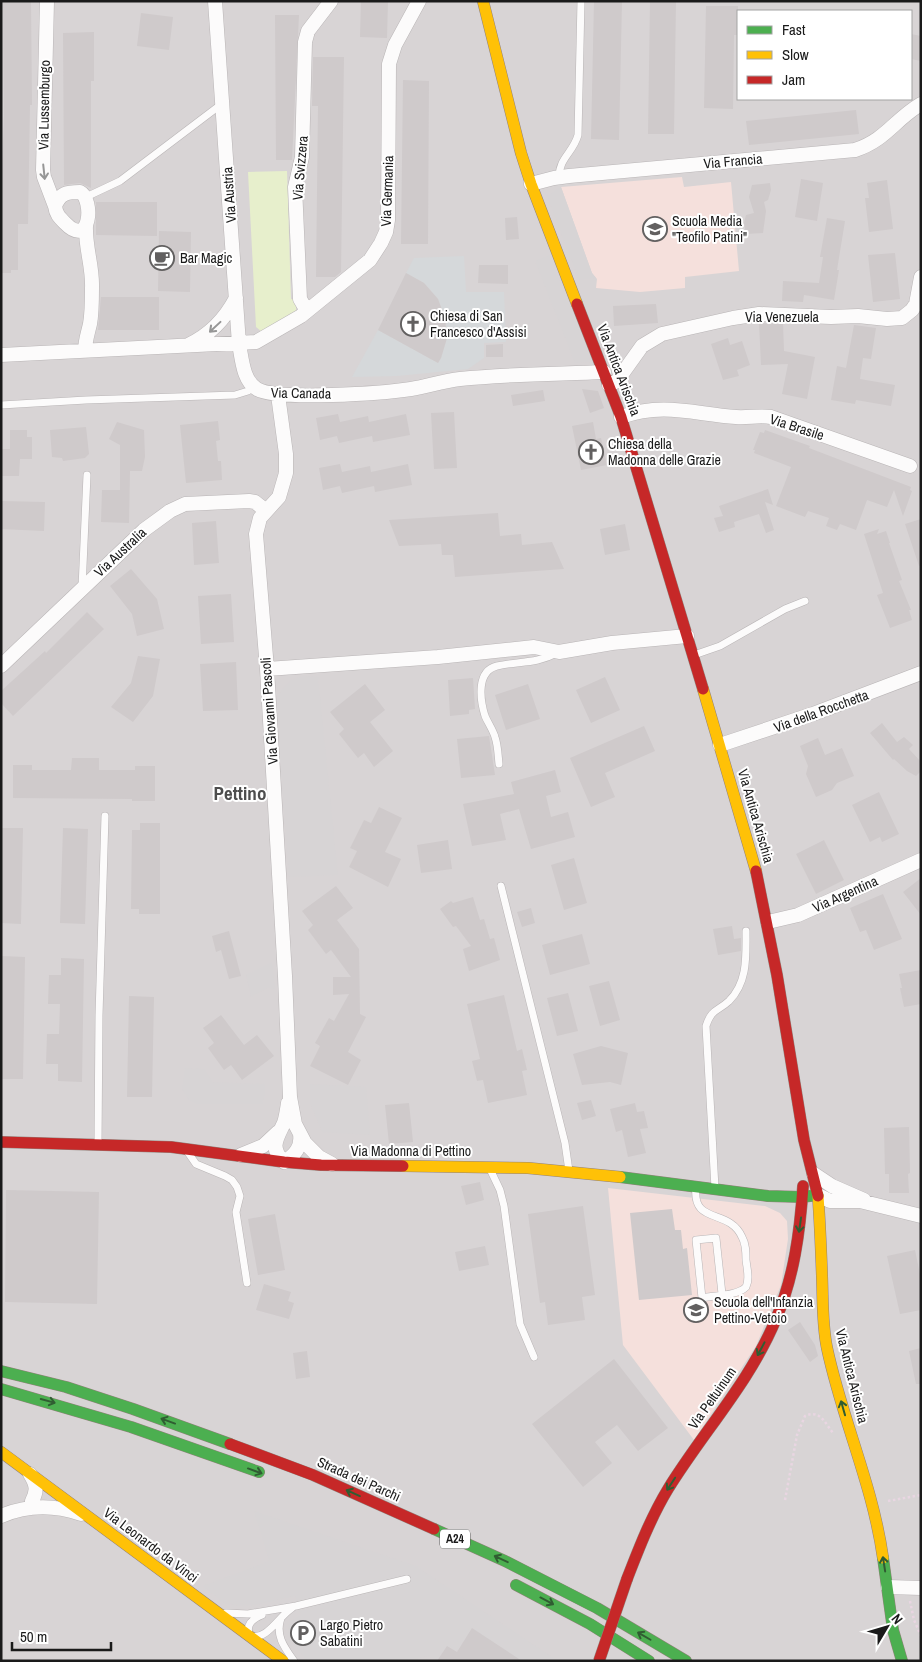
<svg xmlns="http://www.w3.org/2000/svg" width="922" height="1662" font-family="'Archivo Narrow',sans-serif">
  <rect width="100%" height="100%" fill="#e9e2e3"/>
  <!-- residential -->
  <path fill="#d8d4d5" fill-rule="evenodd" d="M1,1h920v1660h-920zM738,11h173v88h-173z"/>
  <!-- education -->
  <path fill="#f5e0dc" d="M682,177l2,10 47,-5 8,89 -54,6v11l-45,4 -44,-4 1,-9 -5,-6 -31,-86z
    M608,1188l157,18 15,7 7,8 1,18 -7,46 -25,61 -62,94 -71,-95z"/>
  <!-- park -->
  <path fill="#e7efcc" d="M287,171l4,128 5,1v14l-28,23 -12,-10 -8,-155z"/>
  <!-- parking -->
  <path fill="#d7d4d5" d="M561,187l31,86 4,5 -17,2 -32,-84z
    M550,255l41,107 -16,1 -40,-102z
    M303,676l15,1 20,198 -49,2 -13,-170 2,-11 4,-7 9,-9z
    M272,962l3,27 -8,-1 -16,9 -5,-22z
    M185,1068l19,1 9,13 52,2v10l-3,10h-65l-8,-4 -7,-11z
    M310,1084l56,3 4,48 -48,-3 -12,-28z
    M254,1511l162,55 142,95h-36l-50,-32 -15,23 -10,-6 -10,15 -8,-5 -24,5h-98l-15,-19 -3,-7 -1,-9 3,-5 10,-6 -6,-19 -40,9 -18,1 -13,-3 -21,-17 66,-25z"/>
  <!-- plaza -->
  <path fill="#d5d8da" d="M464,256l2,36h38l2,50 -22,1v15l-16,11 -71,7 -45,1 26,-47 60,33 3,-5 6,-20 -2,-20 -7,-19 -14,-16 -18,-10 8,-15z"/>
  <!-- building -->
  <path fill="#cfcacb" d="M3,1h28l1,104h-2l-2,119h-10v46h-7v3h-10v-76l3,-80z
    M361,1h27l-1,37 -27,-1z
    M594,1h28l-3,139 -28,-1z
    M650,1h26l-2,133h-26z
    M706,6h32v29h-4l-1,74 -29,-1z
    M141,13l32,4 -4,33 -32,-4z
    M275,15h24l-7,145h-16z
    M94,32v49h-3v107l-11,-5 -16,2 -1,-152z
    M911,34l10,2v25l-10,-2z
    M313,57h31l-3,215 -6,5h-19l2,-171h-6z
    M403,80l26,1 -1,163h-27z
    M856,110l3,24 -110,11 -3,-24z
    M801,179l22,4 -6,38 -22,-4z
    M887,180l6,49 -24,3 -4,-34h4l-2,-15z
    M770,183l1,7 -3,10 -4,2 2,9 -3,22 -17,1 -2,-11 2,-8 8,-2 -5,-16 3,-12z
    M96,202h61v34l-61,-1z
    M517,217l2,22 -13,1 -1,-22z
    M827,218l18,3 -8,49h2l-5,30 -30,-5 -1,7 -21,-1 1,-20 36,2 4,-26h-3z
    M159,231l32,1 -1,60 -32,-1z
    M895,253l5,46 -27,3 -5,-47z
    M479,265h29v19l-30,-1z
    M406,273l18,10 14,16 7,19 2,20 -6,20 -3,5 -60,-33z
    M101,297h58v33h-61z
    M656,304l2,19 -44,3 -1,-20z
    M759,323l24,1 1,27 31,6 -8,42 -25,-5 6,-30 -27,1z
    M854,325l22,3 -5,31 -8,-1 -3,21 35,6 -4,21 -35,-6 -1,4 -24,-4 6,-34 9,2z
    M728,338l2,7 12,-4 8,24 -13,5 2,6 -16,4 -12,-36z
    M503,344v13h-17v-12z
    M582,389l16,2 6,17 -14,5z
    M543,390l2,11 -32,5 -2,-11z
    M454,412l3,56 -23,1 -3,-56z
    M338,414l2,8 28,-6 1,6 37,-8 4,21 -37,7 -1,-6 -33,7 -2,-7 -17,4 -4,-22z
    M218,421l2,19 -4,1 2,20h3l1,19 -36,3 -6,-58z
    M117,422l27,8 1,27 -3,14h-12l-1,52 -28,-1 1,-32h18v-45l-11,-6z
    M593,422l3,17 5,-1 6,27 -26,5 -9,-44z
    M86,427l3,27 -4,4 -22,3 -1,-3 -10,-1 -2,-27z
    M10,430h17v7h5v22h-12l-1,17h-18v-27h9z
    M765,430l45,16 -1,2 102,39 -1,3 2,1 -9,25 -9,-26 -7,17 -20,-7 -11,30 -16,-6 -3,6 -11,-4 3,-8 -21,-7 -3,6 -29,-11 15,-39 -37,-14 1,-3h-2l7,-18 4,1z
    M340,464l2,8 28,-6 1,6 37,-8 4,21 -37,7 -1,-6 -32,7 -2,-7 -17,4 -4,-22z
    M768,489l5,16 -8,-3 9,28 -8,3 -7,-19 -25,8 1,5 -16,5 -5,-14 9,-2 -4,-10z
    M1,501l44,1 -1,29 -43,-2z
    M498,513l2,23 21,-2 1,11 30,-3 12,27 -109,8 -2,-22h-11l-1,-11 -42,2 -10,-26z
    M921,519v46l-2,1 -14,-42z
    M216,521l3,42 -25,2 -2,-42z
    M625,524l5,26 -25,5 -5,-26z
    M879,529l-2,5 9,-3 4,12h-1l13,37 -3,1 12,29h-2l3,10 -22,8 -13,-33 6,-2 -19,-59z
    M131,569l26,30 7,30 -27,7 -5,-22 -22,-28z
    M231,594l3,48 -33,2 -3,-48z
    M87,612l17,17 -91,87 -12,-13v-12l44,-40 1,2z
    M138,656l22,3 -7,37 -20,26 -22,-15 20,-24z
    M236,662l2,48 -35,1 -3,-47z
    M605,677l15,33 -29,13 -15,-33z
    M473,678l2,31 -6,1v4l-19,2 -2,-36z
    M365,684l20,26 -15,12 23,29 -19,16 -10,-14 -6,5 -19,-24 5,-5 -14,-17z
    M528,684l12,35 -34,11 -11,-35z
    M882,723l15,19 7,-5 9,8 -4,4 12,13v9l-5,5 -9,-5 -13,-12 -1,1 -23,-27z
    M644,726l11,25 -50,22 10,24 -24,10 -21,-49z
    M489,736l6,39 -34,3 -4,-39z
    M818,738l7,17 17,-7 12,28 -17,7 -5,7 -16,7 -10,-23 2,-8 -8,-20z
    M72,758h27v12h36v-4h20v35h-23v-2l-119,-1v-33h19v5h39z
    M555,770l6,22 -15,4 5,21 17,-5 7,25 -44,12 -12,-40 -19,5 6,26 -34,6 -9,-42 51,-10 -3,-12z
    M879,792l20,42 -17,8 -2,-5 -10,5 -18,-37z
    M379,807l23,11 -17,34 16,7 -13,28 -39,-20 8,-16 -7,-3 14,-28 7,3z
    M140,823h20v91h-21v-5h-8l1,-79h8z
    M1,828h22l-2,96 -20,-1z
    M63,828l25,1 -3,95 -25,-1z
    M448,840l4,29 -31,4 -4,-28z
    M824,840l20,40 -28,14 -20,-40z
    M574,858l13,45 -23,7 -13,-45z
    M921,878v37l-18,-23z
    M336,886l17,22 -16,12 22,29 1,65 6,3 -18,35 13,8 -13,25 -38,-19 10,-20 -5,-3 14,-25 5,3 15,-27 -16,1v-18h18l-20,-27 -5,4 -18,-24 5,-5 -11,-14z
    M883,894l19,45 -28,11 -8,-20 -6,2 -10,-24z
    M473,897l7,23 4,-1 6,20 4,-1 6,22 -31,11 -6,-22 8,-3 -15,-20 -3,1 -13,-18 11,-8 2,2z
    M531,908l4,15 -13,4 -5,-15z
    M732,926l2,13 7,-1v13l-23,4 -5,-26z
    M229,931l12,45 -12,3 -8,-29 -5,2 -4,-16z
    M582,934l8,30 -40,11 -8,-30z
    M2,956l23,1 -2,122h-22z
    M61,958l23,1 -2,123 -24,-1v-17h-12l1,-30h12l1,-30h-12l1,-29h12z
    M921,970v34l-17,3 -4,-19h2l-3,-14z
    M609,981l11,39 -20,6 -11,-40z
    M568,993l10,38 -21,5 -10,-38z
    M504,995l13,56 5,-2 5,21 -5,1 5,24 -39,8 -5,-23 -6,1 -5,-20 8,-2 -13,-55z
    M129,996l25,1 -2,100h-25z
    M221,1015l23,30 13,-10 17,21 -32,24 -11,-15 -7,5 -16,-22 6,-5 -11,-15z
    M601,1046l27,7 -7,32 -11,-3 -28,3 -9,-31z
    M591,1100l5,16 -14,4 -5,-17z
    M409,1103l4,39 -24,2 -4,-39z
    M635,1103l2,9 7,-1 4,17 -8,1 6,24 -18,4 -6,-27 -6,2 -6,-23z
    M909,1127l1,46 -2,1 1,19h-20v-19h-4l-1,-46z
    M480,1182l4,18 -18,5 -5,-19z
    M6,1190l93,2 -2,112 -92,-2z
    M583,1206l12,89 -13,2 3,23 -37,5 -3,-23 -5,1 -12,-89z
    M672,1209l3,21h6l2,19 4,-1 5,47 -53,5 -9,-87z
    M275,1214l10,56 -27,5 -10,-56z
    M485,1246l4,19 -30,6 -4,-19z
    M915,1250l6,29v31l-21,4 -13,-58z
    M264,1284l27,8 -3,9 6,2 -5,16 -33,-9z
    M800,1322l15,23 3,11 -8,6 -22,-32z
    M921,1348v36h-5l-7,-33z
    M307,1351l3,26 -14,2 -3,-26z
    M614,1359l54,69 -30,23 -21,-26 -22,17 17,21 -29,24 -51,-63z
    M472,1628l50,33h-85l10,-15 10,6z"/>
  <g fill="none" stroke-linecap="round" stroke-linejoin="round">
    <defs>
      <path id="lane" d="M559,177c0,-19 14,-24 19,-42l3,-134
        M86,197l34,-16 103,-78
        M1,405l85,-5 149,-5 13,-4 5,-5
        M82,588l5,-113
        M694,655l26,-9 65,-37 20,-8
        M499,764c-1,-9 -1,-18 -4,-27 -2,-7 -7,-14 -10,-21 -5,-16 -9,-45 12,-50 22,-5 39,-2 60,-13
        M501,886l64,257 4,28
        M98,1144l1,-129 6,-199
        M187,1151l9,13 29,12 7,4 5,7 3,9 -4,16 11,71
        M490,1169l10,21 4,16 16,118 14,33
        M696,1188c-4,37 33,20 46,49 4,7 4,15 4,23 1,9 4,19 0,27 -9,9 -31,8 -44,11l-6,-58 20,-2 6,56
        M715,1188l-9,-162c6,-18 11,-14 23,-25 19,-19 17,-45 17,-70
        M226,1613l22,1 48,-8 111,-27
        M262,1615c-10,4 -17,10 -12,21 17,5 29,-20 42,-28
        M281,1618c-6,17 3,29 13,43"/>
      <path id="street" d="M47,1l-4,169 1,7 11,29
        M215,1l24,343c3,15 4,37 18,45 20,12 128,4 154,0 17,-3 32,-8 49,-10 48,-5 96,-5 144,-7
        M531,184l23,-6 15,-2 286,-26c31,-10 40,-31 66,-46
        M80,192c14,7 11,58 -15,31 -6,-6 -9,-9 -10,-17 5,-13 12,-14 25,-14z
        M307,311l-7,-12 -5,-112 7,-30 3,-115 3,-11 23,-30
        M188,345c22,-10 37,-26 48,-47
        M85,351c0,-10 3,-18 5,-27 2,-11 2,-24 2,-36 1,-21 -7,-41 -6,-62
        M1,355l255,-13 45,-26 69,-56 11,-17 5,-11 2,-12 1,-156 6,-19 24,-44
        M609,385l8,-4 25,-35 20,-12 71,-16 26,-4 72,3 27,-1 29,3 15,-1 10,-8 4,-6 5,-27
        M278,395l8,59v19l-7,24 -19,21 -4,16 11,135 18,307 5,121 5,27 10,19 14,14 13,7
        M621,417c43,-15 72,-3 115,0 12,1 23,-2 35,0l139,49
        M1,666l143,-136 26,-19 15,-7 64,-3 6,1 10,8
        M267,669l171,-12 96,-10 25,5 53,-9 75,-7
        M720,745l93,-31 108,-41
        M768,922l30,-7 123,-55
        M288,1103c-1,7 -2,14 -4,20 -7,15 -15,25 0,39 11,-7 18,-15 16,-28
        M241,1155l22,-9 15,-14
        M814,1174l18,12 32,14
        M818,1195l12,6h30l61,15
        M30,1474c6,10 8,16 2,27
        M1,1516c26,-11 54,-11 80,-2
        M888,1587l33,1"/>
      <path id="fast" d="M620,1177l148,19 34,1 16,-2
        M1,1371l65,16 67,22 97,35
        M1,1389l130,38 128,45
        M434,1529l71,32 92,47 89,53
        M883,1558l10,72 9,31
        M516,1585l74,39 59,37"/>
      <path id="slow" d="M483,1l38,152 10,31 46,120
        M703,689l53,182
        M403,1166l125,2 92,9
        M818,1196c2,27 3,53 4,80 1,24 0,48 5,72 15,71 46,138 56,210
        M1,1452l282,209"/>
      <path id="jam" d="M577,304l44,113 82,272
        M756,871l21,104 27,165 14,56
        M1,1142l170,5 113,15 37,3 82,1
        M230,1444l83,31 121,54
        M627,1579c12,-31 24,-62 41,-90 35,-57 82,-107 108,-170 18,-42 24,-87 27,-133"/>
    </defs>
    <!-- lane casing -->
    <use href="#lane" stroke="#b9b5b6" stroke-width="8"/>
    <!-- street casing -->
    <use href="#street" stroke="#b9b5b6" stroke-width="15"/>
    <!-- fast casing -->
    <use href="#fast" stroke="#93827b" stroke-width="12"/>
    <!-- slow casing -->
    <use href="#slow" stroke="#93827b" stroke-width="12"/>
    <!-- jam casing -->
    <use href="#jam" stroke="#93827b" stroke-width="12"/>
    <!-- path -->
    <path stroke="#e9d6e2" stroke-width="2.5" stroke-dasharray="2.5 2.5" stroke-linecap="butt" d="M785,1500l12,-65 8,-19c15,-7 20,7 28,17
      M888,1501l33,-6
      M910,1601l4,19 7,16"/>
    <!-- lane -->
    <use href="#lane" stroke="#fcfbfb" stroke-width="7"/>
    <!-- street -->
    <use href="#street" stroke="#fcfbfb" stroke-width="14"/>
    <!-- fast -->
    <use href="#fast" stroke="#4caf50" stroke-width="11"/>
    <!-- slow -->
    <use href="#slow" stroke="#ffc107" stroke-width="11"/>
    <!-- jam -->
    <use href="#jam" stroke="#c62828" stroke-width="11"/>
    <defs>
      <path id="jam-bridge" d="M599,1661l28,-82"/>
    </defs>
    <!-- jam-bridge casing -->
    <use href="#jam-bridge" stroke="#93827b" stroke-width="12" stroke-linecap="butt"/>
    <!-- jam-bridge -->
    <use href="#jam-bridge" stroke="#c62828" stroke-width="11"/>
  </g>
  <!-- one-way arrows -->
  <defs><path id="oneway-shaft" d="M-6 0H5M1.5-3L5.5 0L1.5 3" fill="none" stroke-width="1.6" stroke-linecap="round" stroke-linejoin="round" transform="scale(1.25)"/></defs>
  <g stroke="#969696">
    <use href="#oneway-shaft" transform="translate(44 172) rotate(84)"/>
    <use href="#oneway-shaft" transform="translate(215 327) rotate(137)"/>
  </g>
  <g stroke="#305d32">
    <use href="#oneway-shaft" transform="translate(800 1225) rotate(98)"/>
    <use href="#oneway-shaft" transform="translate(761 1349) rotate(118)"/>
    <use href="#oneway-shaft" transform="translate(48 1401) rotate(15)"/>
    <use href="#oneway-shaft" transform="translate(843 1408) rotate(-106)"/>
    <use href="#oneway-shaft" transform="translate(168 1421) rotate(-160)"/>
    <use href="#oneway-shaft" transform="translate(255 1471) rotate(20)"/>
    <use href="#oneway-shaft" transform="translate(671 1484) rotate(123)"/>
    <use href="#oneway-shaft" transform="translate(353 1493) rotate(-156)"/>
    <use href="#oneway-shaft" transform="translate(501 1559) rotate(-155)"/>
    <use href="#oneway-shaft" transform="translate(884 1564) rotate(-99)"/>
    <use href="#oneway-shaft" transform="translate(547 1601) rotate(28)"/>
    <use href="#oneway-shaft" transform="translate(644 1636) rotate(-150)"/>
  </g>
  <!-- icons -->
  <defs>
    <symbol id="school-ring" viewBox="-11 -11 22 22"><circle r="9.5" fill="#fff" stroke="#626060" stroke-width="1.5"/><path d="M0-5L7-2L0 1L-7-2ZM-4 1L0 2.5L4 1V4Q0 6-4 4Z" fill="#626060"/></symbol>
    <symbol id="cafe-ring" viewBox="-11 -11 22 22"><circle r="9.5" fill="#fff" stroke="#626060" stroke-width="1.5"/><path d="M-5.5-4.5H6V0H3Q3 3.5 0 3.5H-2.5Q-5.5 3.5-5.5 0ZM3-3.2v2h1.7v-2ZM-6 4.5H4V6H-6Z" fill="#626060"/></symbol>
    <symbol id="church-ring" viewBox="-11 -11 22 22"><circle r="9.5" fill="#fff" stroke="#626060" stroke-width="1.5"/><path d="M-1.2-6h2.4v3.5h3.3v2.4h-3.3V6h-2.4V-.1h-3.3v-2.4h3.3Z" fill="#626060"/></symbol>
    <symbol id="parking-ring" viewBox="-11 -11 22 22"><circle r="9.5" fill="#fff" stroke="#626060" stroke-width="1.5"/><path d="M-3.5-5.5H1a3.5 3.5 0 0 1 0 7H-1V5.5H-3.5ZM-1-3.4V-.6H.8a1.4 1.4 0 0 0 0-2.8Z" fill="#626060"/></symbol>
  </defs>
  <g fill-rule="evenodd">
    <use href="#school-ring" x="641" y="215" width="28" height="28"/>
    <use href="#cafe-ring" x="148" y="244" width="28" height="28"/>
    <use href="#church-ring" x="399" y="310" width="28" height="28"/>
    <use href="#church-ring" x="577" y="438" width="28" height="28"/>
    <use href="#school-ring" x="682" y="1296" width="28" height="28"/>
    <use href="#parking-ring" x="289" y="1619" width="28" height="28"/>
  </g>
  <g text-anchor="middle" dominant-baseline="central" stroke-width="4" stroke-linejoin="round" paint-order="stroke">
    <!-- shield labels -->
    <rect fill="#fff" stroke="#5f5f5f" stroke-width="1" x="440" y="1529.5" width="30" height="19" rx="4"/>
    <g font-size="12" font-weight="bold" fill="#1a1a1a">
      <text x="455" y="1539">A24</text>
    </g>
    <!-- street labels -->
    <g font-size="14" fill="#1a1a1a" stroke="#fff">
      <text transform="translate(44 105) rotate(-89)">Via Lussemburgo</text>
      <text transform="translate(733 161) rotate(-5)">Via Francia</text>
      <text transform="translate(300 168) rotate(-85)">Via Svizzera</text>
      <text transform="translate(387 191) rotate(-88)">Via Germania</text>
      <text transform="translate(229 195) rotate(-94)">Via Austria</text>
      <text x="782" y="317">Via Venezuela</text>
      <text transform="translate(619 370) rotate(69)">Via Antica Arischia</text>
      <text transform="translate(301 393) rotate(1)">Via Canada</text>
      <text transform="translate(797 427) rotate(18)">Via Brasile</text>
      <text transform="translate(120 552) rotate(-43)">Via Australia</text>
      <text transform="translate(269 711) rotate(-94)">Via Giovanni Pascoli</text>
      <text transform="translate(821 711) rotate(-20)">Via della Rocchetta</text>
      <text transform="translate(756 816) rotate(74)">Via Antica Arischia</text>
      <text transform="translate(845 894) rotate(-24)">Via Argentina</text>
      <text x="411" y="1151">Via Madonna di Pettino</text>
      <text transform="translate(852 1376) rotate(76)">Via Antica Arischia</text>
      <text transform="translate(712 1398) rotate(-55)">Via Peltuinum</text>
      <text transform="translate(359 1479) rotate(24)">Strada dei Parchi</text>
      <text transform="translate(151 1545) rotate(37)">Via Leonardo da Vinci</text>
    </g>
    <!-- poi labels -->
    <g font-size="14" fill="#1a1a1a" stroke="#fff" text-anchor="start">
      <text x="672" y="221">Scuola Media<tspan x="672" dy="16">"Teofilo Patini"</tspan></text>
      <text x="180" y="258">Bar Magic</text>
      <text x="430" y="316">Chiesa di San<tspan x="430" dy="16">Francesco d'Assisi</tspan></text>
      <text x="608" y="444">Chiesa della<tspan x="608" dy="16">Madonna delle Grazie</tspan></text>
      <text x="714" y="1302">Scuola dell'Infanzia<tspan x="714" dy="16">Pettino-Vetoio</tspan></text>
      <text x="320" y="1625">Largo Pietro<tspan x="320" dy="16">Sabatini</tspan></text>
    </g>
    <!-- district labels -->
    <g font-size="19" font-weight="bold" fill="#4d4d4d" stroke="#fff">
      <text x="240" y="793">Pettino</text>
    </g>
  </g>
  <!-- border -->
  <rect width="922" height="1662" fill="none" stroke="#1a1a1a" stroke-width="5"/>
  <!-- legend -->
  <rect x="737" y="10" width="175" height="90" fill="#ffffff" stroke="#a3a3a3"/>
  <rect x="747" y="26" width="25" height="8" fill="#4caf50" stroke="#a3a3a3"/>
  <text x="782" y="35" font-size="15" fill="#1a1a1a">Fast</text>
  <rect x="747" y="51" width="25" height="8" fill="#ffc107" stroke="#a3a3a3"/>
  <text x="782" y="60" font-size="15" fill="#1a1a1a">Slow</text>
  <rect x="747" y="76" width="25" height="8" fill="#c62828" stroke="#a3a3a3"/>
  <text x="782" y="85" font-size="15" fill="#1a1a1a">Jam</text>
  <!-- north arrow -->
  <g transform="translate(887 1627) rotate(52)" stroke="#ffffff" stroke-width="4" paint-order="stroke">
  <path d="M0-4L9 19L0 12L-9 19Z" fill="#1a1a1a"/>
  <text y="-8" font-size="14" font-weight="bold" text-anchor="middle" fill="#1a1a1a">N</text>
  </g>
  <!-- scale -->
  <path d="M12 1642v8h99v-8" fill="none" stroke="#1a1a1a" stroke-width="2.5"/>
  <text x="20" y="1642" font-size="15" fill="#1a1a1a" stroke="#ffffff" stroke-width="4" paint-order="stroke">50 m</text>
</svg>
